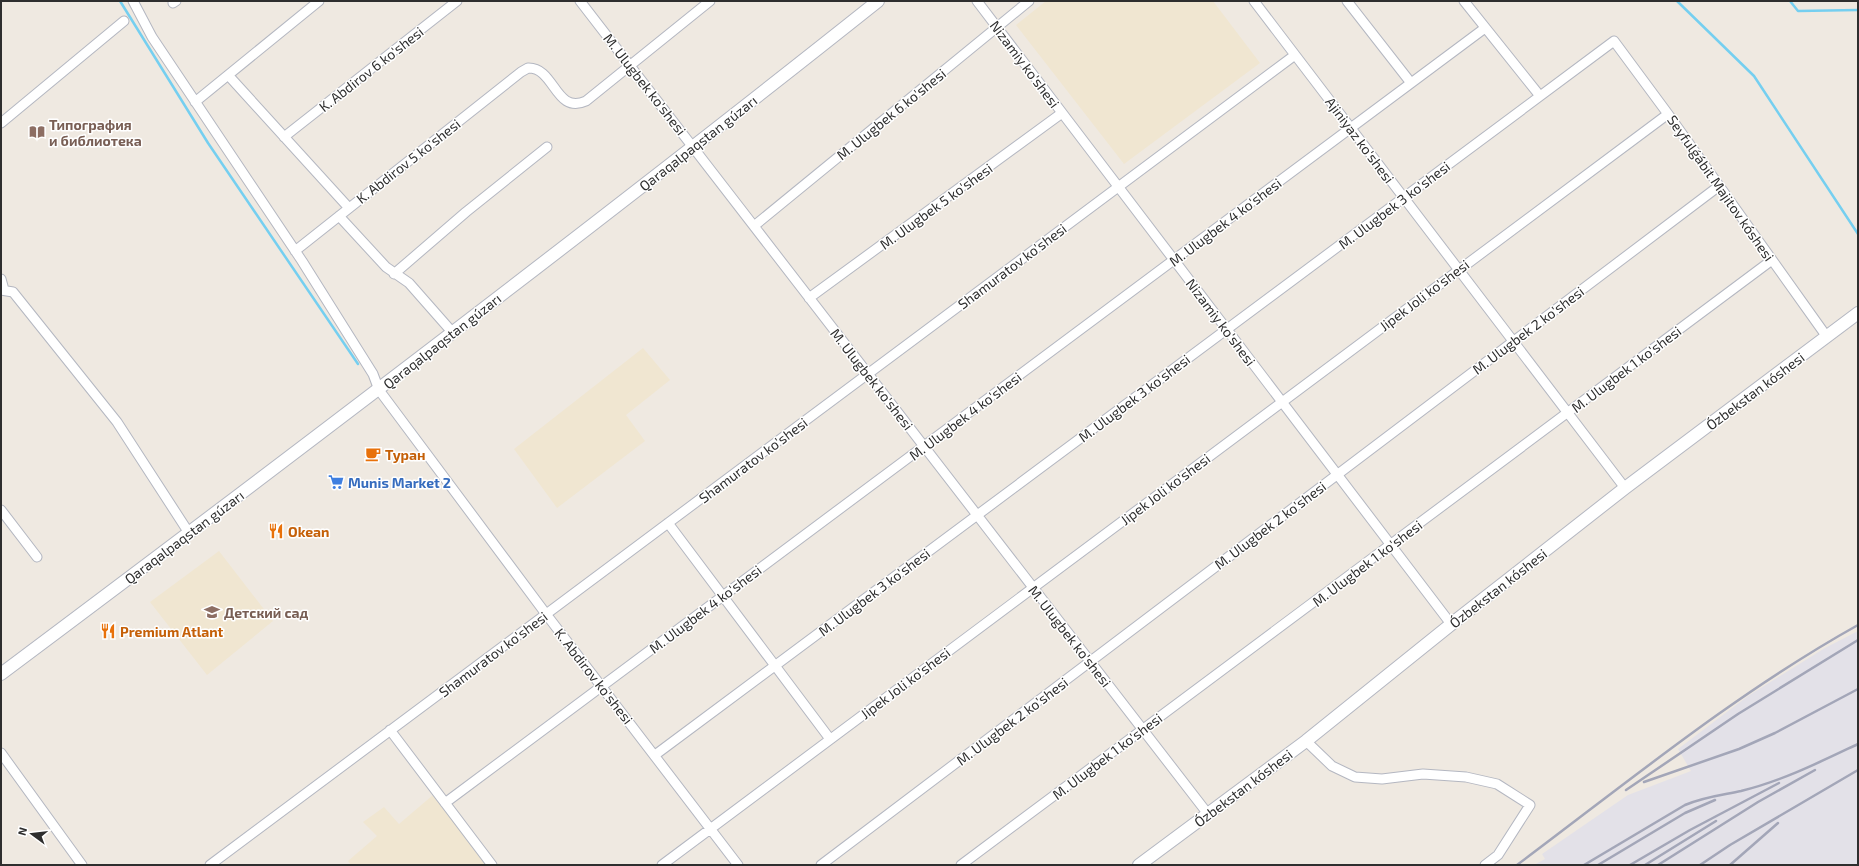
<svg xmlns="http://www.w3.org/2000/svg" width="1859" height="866" font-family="'Exo 2',sans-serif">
  <rect width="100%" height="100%" fill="#efe9e1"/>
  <!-- industrial -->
  <path fill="#e3e1e8" d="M1858,631v234h-324l11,-6 -3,-5 86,-59 63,-24 -13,-22 70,-53 77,-48z"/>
  <!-- education -->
  <path fill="#f0e6d1" d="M1046,1h167l47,62 -136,101 -108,-139z
    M643,348l27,32 -44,35 19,26 -88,67 -43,-59z
    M219,551l54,70 -66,54 -57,-73z
    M433,795l54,70h-136l-3,-4 29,-25 -14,-14 21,-15 15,17z"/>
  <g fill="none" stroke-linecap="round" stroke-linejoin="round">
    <!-- stream -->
    <path stroke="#75cff0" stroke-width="2.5" d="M120,1l88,142 150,221
      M1677,1l77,75 104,158
      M1790,1l8,10 60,-1"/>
    <defs>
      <path id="minor" d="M133,1l19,36 150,224 71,113 6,16 167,224 192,251
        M580,1l628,813
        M977,1l474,623
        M1254,1l371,487
        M1347,1l64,82
        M1464,1l76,95
        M173,3l3,-2
        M228,75l121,133
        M195,102l124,-101
        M1,123l123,-102
        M284,137l173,-136
        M339,216l47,51 23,16 44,50
        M754,226l275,-225
        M295,251l226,-179 7,-4c27,-1 27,47 58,33l124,-100
        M394,274l72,-62 81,-65
        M1,279l3,11
        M1,290l12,2 104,130 72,111
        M809,298l253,-185
        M1,510l36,47
        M668,523l162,216
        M390,730l102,135
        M1306,741l26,25 23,11 27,2 41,-5 43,3 31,7 33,21 -32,50 -13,10
        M1,753l81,112
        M655,755l959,-714 54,73 159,223
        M445,803l1040,-775
        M210,865l1085,-810
        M662,865l1006,-751
        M821,865l898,-679
        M961,865l811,-605"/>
      <path id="tertiary" d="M1,674c295,-221 588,-443 877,-673
        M1139,865l167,-124 153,-123 166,-130 233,-175"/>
    </defs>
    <!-- minor casing -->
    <use href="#minor" stroke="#b4b7c1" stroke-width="11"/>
    <!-- tertiary casing -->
    <use href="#tertiary" stroke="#b4b7c1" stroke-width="14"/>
    <!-- minor -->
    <use href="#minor" stroke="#fff" stroke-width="9"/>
    <!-- tertiary -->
    <use href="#tertiary" stroke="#fff" stroke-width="12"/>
    <!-- rail -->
    <path stroke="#a3a6b8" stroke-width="2.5" d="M1644,782l95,-33 36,-16 83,-44
      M1626,790l112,-76 120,-74
      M1517,865c111,-83 219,-172 341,-240
      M1584,865l101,-60c18,-8 37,-10 56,-14 41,-10 79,-29 117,-47
      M1598,865l87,-52 30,-13
      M1630,865l60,-35 89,-47
      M1645,865l71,-44
      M1658,865l100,-63 57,-32
      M1700,865l30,-20 128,-75
      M1730,865l48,-42"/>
  </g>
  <!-- icons -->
  <defs>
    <symbol id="library-bare" viewBox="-9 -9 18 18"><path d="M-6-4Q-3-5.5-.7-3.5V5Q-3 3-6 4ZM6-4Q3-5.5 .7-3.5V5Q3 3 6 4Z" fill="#8d6e63" stroke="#fff" stroke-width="2.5" paint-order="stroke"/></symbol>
    <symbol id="cafe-bare" viewBox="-9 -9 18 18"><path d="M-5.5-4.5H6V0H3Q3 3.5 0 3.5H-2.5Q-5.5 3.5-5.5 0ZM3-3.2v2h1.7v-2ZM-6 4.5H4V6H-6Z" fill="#e8710a" stroke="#fff" stroke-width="2.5" paint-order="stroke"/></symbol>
    <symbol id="supermarket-bare" viewBox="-9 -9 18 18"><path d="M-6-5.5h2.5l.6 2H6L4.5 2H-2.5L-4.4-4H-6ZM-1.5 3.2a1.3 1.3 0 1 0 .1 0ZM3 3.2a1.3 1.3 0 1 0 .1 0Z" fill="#3f7fe0" stroke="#fff" stroke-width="2.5" paint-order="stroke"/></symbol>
    <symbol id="restaurant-bare" viewBox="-9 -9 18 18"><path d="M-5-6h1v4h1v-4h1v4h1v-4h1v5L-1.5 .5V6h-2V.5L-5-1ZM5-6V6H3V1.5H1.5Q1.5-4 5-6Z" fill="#e8710a" stroke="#fff" stroke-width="2.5" paint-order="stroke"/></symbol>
    <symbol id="school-bare" viewBox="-9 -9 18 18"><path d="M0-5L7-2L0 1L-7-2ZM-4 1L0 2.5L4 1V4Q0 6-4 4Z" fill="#8d6e63" stroke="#fff" stroke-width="2.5" paint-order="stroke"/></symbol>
  </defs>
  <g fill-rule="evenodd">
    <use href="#library-bare" x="26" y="121" width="22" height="22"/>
    <use href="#cafe-bare" x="362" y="443" width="22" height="22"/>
    <use href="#supermarket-bare" x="325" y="471" width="22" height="22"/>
    <use href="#restaurant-bare" x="265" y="520" width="22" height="22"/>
    <use href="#school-bare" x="201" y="601" width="22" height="22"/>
    <use href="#restaurant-bare" x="97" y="620" width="22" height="22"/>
  </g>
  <g text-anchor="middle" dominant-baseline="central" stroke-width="3" stroke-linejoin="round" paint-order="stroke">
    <!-- street labels -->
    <g font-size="14" fill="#2e2e2e" stroke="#fff">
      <text transform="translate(1025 64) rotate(53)">Nizamiy ko'shesi</text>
      <text transform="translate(371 69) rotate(-38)">K. Abdirov 6 ko'shesi</text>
      <text transform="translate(645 84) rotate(52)">M. Ulugbek ko'shesi</text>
      <text transform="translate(891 114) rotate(-39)">M. Ulugbek 6 ko'shesi</text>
      <text transform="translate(1360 140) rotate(53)">Ajiniyaz ko'shesi</text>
      <text transform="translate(698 143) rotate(-38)">Qaraqalpaqstan gúzarı</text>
      <text transform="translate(408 161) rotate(-38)">K. Abdirov 5 ko'shesi</text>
      <text transform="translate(1721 188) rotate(55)">Seyfulǵábit Majitov kóshesi</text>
      <text transform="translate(1394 205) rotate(-37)">M. Ulugbek 3 ko'shesi</text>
      <text transform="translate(936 206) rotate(-36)">M. Ulugbek 5 ko'shesi</text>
      <text transform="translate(1225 222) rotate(-37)">M. Ulugbek 4 ko'shesi</text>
      <text transform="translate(1012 266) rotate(-37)">Shamuratov ko'shesi</text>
      <text transform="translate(1424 295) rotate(-37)">Jipek Joli ko'shesi</text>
      <text transform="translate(1221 322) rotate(53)">Nizamiy ko'shesi</text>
      <text transform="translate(1528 330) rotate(-37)">M. Ulugbek 2 ko'shesi</text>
      <text transform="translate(442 341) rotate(-38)">Qaraqalpaqstan gúzarı</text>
      <text transform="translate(1626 369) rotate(-37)">M. Ulugbek 1 ko'shesi</text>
      <text transform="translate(872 379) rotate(52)">M. Ulugbek ko'shesi</text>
      <text transform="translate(1755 391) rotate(-37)">Ózbekstan kóshesi</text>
      <text transform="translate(1134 398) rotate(-37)">M. Ulugbek 3 ko'shesi</text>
      <text transform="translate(965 416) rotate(-37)">M. Ulugbek 4 ko'shesi</text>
      <text transform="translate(753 460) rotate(-37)">Shamuratov ko'shesi</text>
      <text transform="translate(1165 489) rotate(-37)">Jipek Joli ko'shesi</text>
      <text transform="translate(1270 525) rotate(-37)">M. Ulugbek 2 ko'shesi</text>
      <text transform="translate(184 537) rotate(-37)">Qaraqalpaqstan gúzarı</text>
      <text transform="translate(1367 563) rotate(-37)">M. Ulugbek 1 ko'shesi</text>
      <text transform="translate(1498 588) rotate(-38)">Ózbekstan kóshesi</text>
      <text transform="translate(874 592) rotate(-37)">M. Ulugbek 3 ko'shesi</text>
      <text transform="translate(705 609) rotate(-37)">M. Ulugbek 4 ko'shesi</text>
      <text transform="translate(1070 636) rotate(52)">M. Ulugbek ko'shesi</text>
      <text transform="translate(493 654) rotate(-37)">Shamuratov ko'shesi</text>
      <text transform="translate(594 676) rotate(52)">K. Abdirov ko'shesi</text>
      <text transform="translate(905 683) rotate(-37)">Jipek Joli ko'shesi</text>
      <text transform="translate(1012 721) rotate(-37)">M. Ulugbek 2 ko'shesi</text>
      <text transform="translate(1107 756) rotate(-37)">M. Ulugbek 1 ko'shesi</text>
      <text transform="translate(1243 788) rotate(-37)">Ózbekstan kóshesi</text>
    </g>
    <!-- education labels -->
    <g font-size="14" font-weight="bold" fill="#785e54" stroke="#fff" text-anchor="start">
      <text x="49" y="124">Типография<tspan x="49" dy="16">и библиотека</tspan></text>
      <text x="224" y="612">Детский сад</text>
    </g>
    <!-- food labels -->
    <g font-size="14" font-weight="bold" fill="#c56008" stroke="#fff" text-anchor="start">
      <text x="385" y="454">Туран</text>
      <text x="288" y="531">Okean</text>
      <text x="120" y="631">Premium Atlant</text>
    </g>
    <!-- shop labels -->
    <g font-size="14" font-weight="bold" fill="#366cbe" stroke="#fff" text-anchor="start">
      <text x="348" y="482">Munis Market 2</text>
    </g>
  </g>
  <!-- border -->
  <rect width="1859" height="866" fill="none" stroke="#2e2e2e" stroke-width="4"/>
  <!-- north arrow -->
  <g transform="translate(32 834) rotate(285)" stroke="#ffffff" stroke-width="3" paint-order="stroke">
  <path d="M0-3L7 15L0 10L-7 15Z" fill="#2e2e2e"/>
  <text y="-6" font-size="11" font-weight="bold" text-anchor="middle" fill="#2e2e2e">N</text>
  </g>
</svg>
